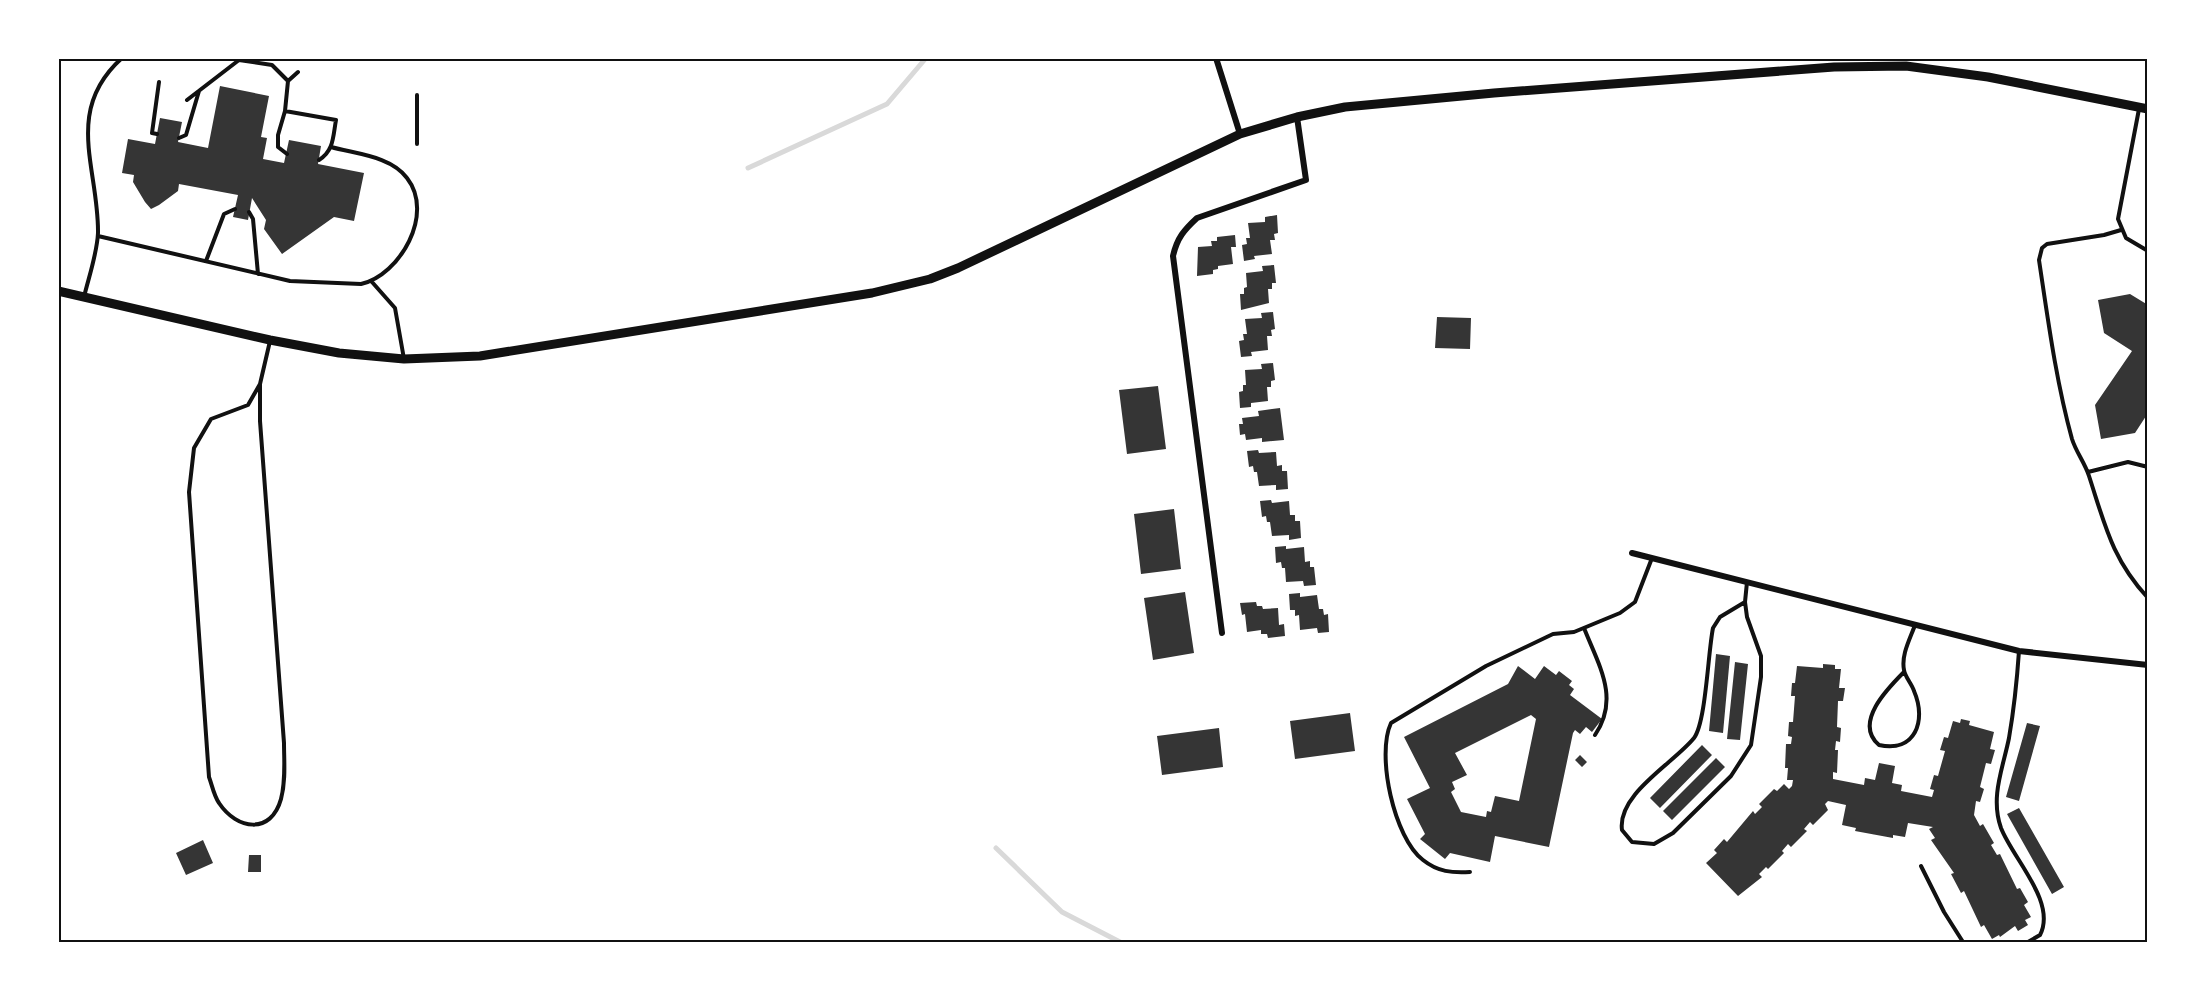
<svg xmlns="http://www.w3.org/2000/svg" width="2206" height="1001" font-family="'Archivo Narrow',sans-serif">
  <rect width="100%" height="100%" fill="#fff"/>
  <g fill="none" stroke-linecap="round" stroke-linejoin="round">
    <!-- stream -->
    <path stroke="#d9d9d9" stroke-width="5" d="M748,168l139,-64 39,-46
      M996,848l66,64 58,30"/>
  </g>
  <!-- building -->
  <path fill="#353535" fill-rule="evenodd" d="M220,86l49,10 -8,41 6,1 -4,21 21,4 5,-23 32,6 -3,18 46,9 -10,48 -20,-4 -52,37 -18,-25 2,-9 -14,-22 -4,22 -15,-3 5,-22 -59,-11 -1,7 -19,14 -8,4 -6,-7 -12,-20 1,-7 -12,-2 6,-34 27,5 5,-26 22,4 -4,20 30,6z
    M1277,215l1,18 -4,1 1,6h-5l2,14 -18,2 1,3 -11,2 -2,-16 5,-1 -1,-6h4l-2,-15 17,-1v-5z
    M1235,235l1,12h-5l2,17 -15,2v3l-5,1v4l-16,2 1,-29 14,-1 -1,-5h6v-4z
    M1274,265l2,18h-4v6h-4l1,14 -28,7 -1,-16h4v-6l3,-1 -1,-14 17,-2 -1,-5z
    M2130,294l18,11v108l-13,20 -34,6 -6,-34 37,-54 -28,-18 -6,-33z
    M1273,312l2,17 -4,1 1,6h-5l1,14 -17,2 1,4 -11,1 -2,-16 5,-1 -1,-6h4l-2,-15 17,-1 -1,-5z
    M1437,317l34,1 -1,31 -35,-1z
    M1273,363l2,17 -4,1v6h-4l1,14 -17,2v4l-11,1 -1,-16 4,-1v-6h3l-1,-15 17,-1 -1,-5z
    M1158,386l8,63 -39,5 -8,-64z
    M1280,408l4,32 -22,2v-4l-16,2 -1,-6 -5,1 -1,-11h4l-1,-6 17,-2 -1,-5z
    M1258,450l1,3 17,-1 1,14 5,-1v6h5l1,18 -12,1v-5l-17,1 -2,-14h-3l-1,-6 -4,1 -2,-16z
    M1271,500l1,3 17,-2 1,14h5v6h5l1,17 -12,2v-5l-17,1 -2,-14h-3l-1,-6 -4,1 -2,-16z
    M1174,509l7,60 -40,5 -7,-60z
    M1286,546v3l18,-2 1,15 5,-1v6h4l2,18 -12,1 -1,-5 -17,1 -1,-14h-3l-1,-6 -5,1 -1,-16z
    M1185,592l9,61 -41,7 -9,-62z
    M1300,593v4l17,-2 2,14h4l1,6 4,-1 1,18 -11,1 -1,-5 -17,2 -1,-15 -4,1v-6h-5l-1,-16z
    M1256,602l1,4h5l1,3 15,-1 1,17 5,-1 1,12 -17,2 -1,-4h-6v-4l-14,2 -2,-18 -3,1 -2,-12z
    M1716,654l14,2 -7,77 -14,-2z
    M1735,662l13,2 -8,76 -13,-1z
    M1823,664l12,1v4h6l-2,19h6l-2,13h-5l-1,26 4,1 -1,14 -4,-1 -1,9h3l-1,23 -4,-1v7l31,6 1,-7 10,2 4,-17 16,3 -3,17 10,2 -1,6 31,6 2,-7 -4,-1 4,-14 4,1 7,-25 -5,-1 4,-13 4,1 5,-17 7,2 1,-4 9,2 -1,4 25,7 -4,17 5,1 -4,14 -5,-1 -6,24 4,2 -4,13 -4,-1 -2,14 6,11 3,-2 11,19 -3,2 6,10 3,-1 17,35 3,-1 8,14 -4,3 7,12 -6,3 3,5 -10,6 -3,-5 -15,11 -1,-2 -7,4 -8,-14 -3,2 -17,-36 -3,2 -10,-19 3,-1 -23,-33 4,-2 -6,-9 4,-2 -25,-4 -3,14 -12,-2v3l-38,-7 1,-3 -14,-3 4,-20 -18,-4 -3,3 3,6 -15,15 -3,-3 -6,7 3,2 -16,16 -3,-3 -6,7 2,2 -16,16 -2,-2 -7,7 3,3 -24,19 -32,-33 11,-10 -3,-3 10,-11 3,3 26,-31 2,3 7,-7 -3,-3 15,-15 3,2 7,-7 5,5 3,-3 1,-6h-6l1,-12h-3l1,-24h5l1,-7 -4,-1 1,-14h4l2,-26h-4l1,-13h3l2,-17 26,2z
    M1518,666l17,13 9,-13 12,9 3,-4 13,10 -3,4 5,4 -4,6 32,24 -10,13 -6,-5 -6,7 -5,-4 -2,3 -24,114 -54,-11 -5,26 -40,-9 -5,6 -25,-20 5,-5 -18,-35 23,-11 -26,-51 104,-53zM1531,715l5,4 -17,82 -24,-5 -4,16 -4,-1 -1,6 -25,-5 -10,-20 4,-3 -3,-7 15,-7 -12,-22z
    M1350,713l5,38 -60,8 -5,-38z
    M2027,723l13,3 -21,75 -13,-4z
    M1219,728l4,39 -61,8 -5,-39z
    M1702,745l10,10 -52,53 -10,-10z
    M1580,755l7,7 -5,5 -7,-7z
    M1716,758l9,9 -53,53 -9,-9z
    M2019,808l45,79 -12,7 -45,-80z
    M203,840l10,23 -27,12 -10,-22z
    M249,855h12v17h-13z"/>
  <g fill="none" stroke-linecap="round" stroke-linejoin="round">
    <!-- service -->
    <path stroke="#111" stroke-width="4" d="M288,81l10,-9
      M417,95v49
      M187,100l52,-40 33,5 16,16 -3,30 51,9c-3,16 -2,31 -17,40
      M2139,109l-21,110 8,19 22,13
      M285,111l-7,24v12l9,7
      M157,134l-5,-1 7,-51
      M179,138l7,-3 13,-44
      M249,212l4,7 5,55
      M2121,230l-17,5 -57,9 -5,4 -3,12c9,60 17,121 33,179 4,13 13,24 17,37 16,49 23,83 59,122
      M98,236l192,45 71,3c39,-9 74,-70 46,-106 -16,-22 -51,-24 -76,-31
      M206,261l18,-47 11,-5
      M372,282l23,26 9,51
      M84,297c5,-21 13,-43 14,-64 1,-64 -35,-122 24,-175
      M260,384v37l24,322c0,18 2,37 -3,56 -10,36 -44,31 -62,4 -5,-7 -7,-18 -10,-26l-20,-285 5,-44 17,-29 37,-14 12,-21 10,-43
      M2088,472l40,-10 20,5
      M1745,602l-25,15 -7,11c-5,24 -7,94 -19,110 -20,25 -77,56 -72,92l10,12 22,2 19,-11 58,-57 20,-31 10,-68v-21l-14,-39 -2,-15 2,-20
      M1584,628c15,38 36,70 11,107
      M2019,651c-2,29 -5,58 -10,87 -6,30 -19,59 -8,90 12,31 56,74 39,107l-12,7
      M1904,672c-16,16 -51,51 -25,73 36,8 48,-24 35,-54 -2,-7 -9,-14 -10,-21 -3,-15 6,-31 11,-45
      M1921,866l23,46 19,30
      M1470,872c-18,1 -32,0 -47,-12 -29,-22 -47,-105 -32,-137l95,-57 67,-32 21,-2 46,-19 15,-11 17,-44"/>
    <!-- minor -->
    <path stroke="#111" stroke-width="6" d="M1216,58l24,76
      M1632,553l387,98 129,14
      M1222,633l-49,-377c4,-18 11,-26 24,-38l109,-38 -9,-63"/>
    <!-- secondary -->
    <path stroke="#111" stroke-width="9" d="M58,291l212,49 69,13 65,6 76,-3 392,-63 58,-14 28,-11 282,-134 57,-17 48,-10 149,-14 340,-26 72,-1 82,11 160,32"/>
  </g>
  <!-- border -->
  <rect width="2206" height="1001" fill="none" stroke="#ffffff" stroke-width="120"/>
  <rect x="60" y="60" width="2086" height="881" fill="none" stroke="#111" stroke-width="2"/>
</svg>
